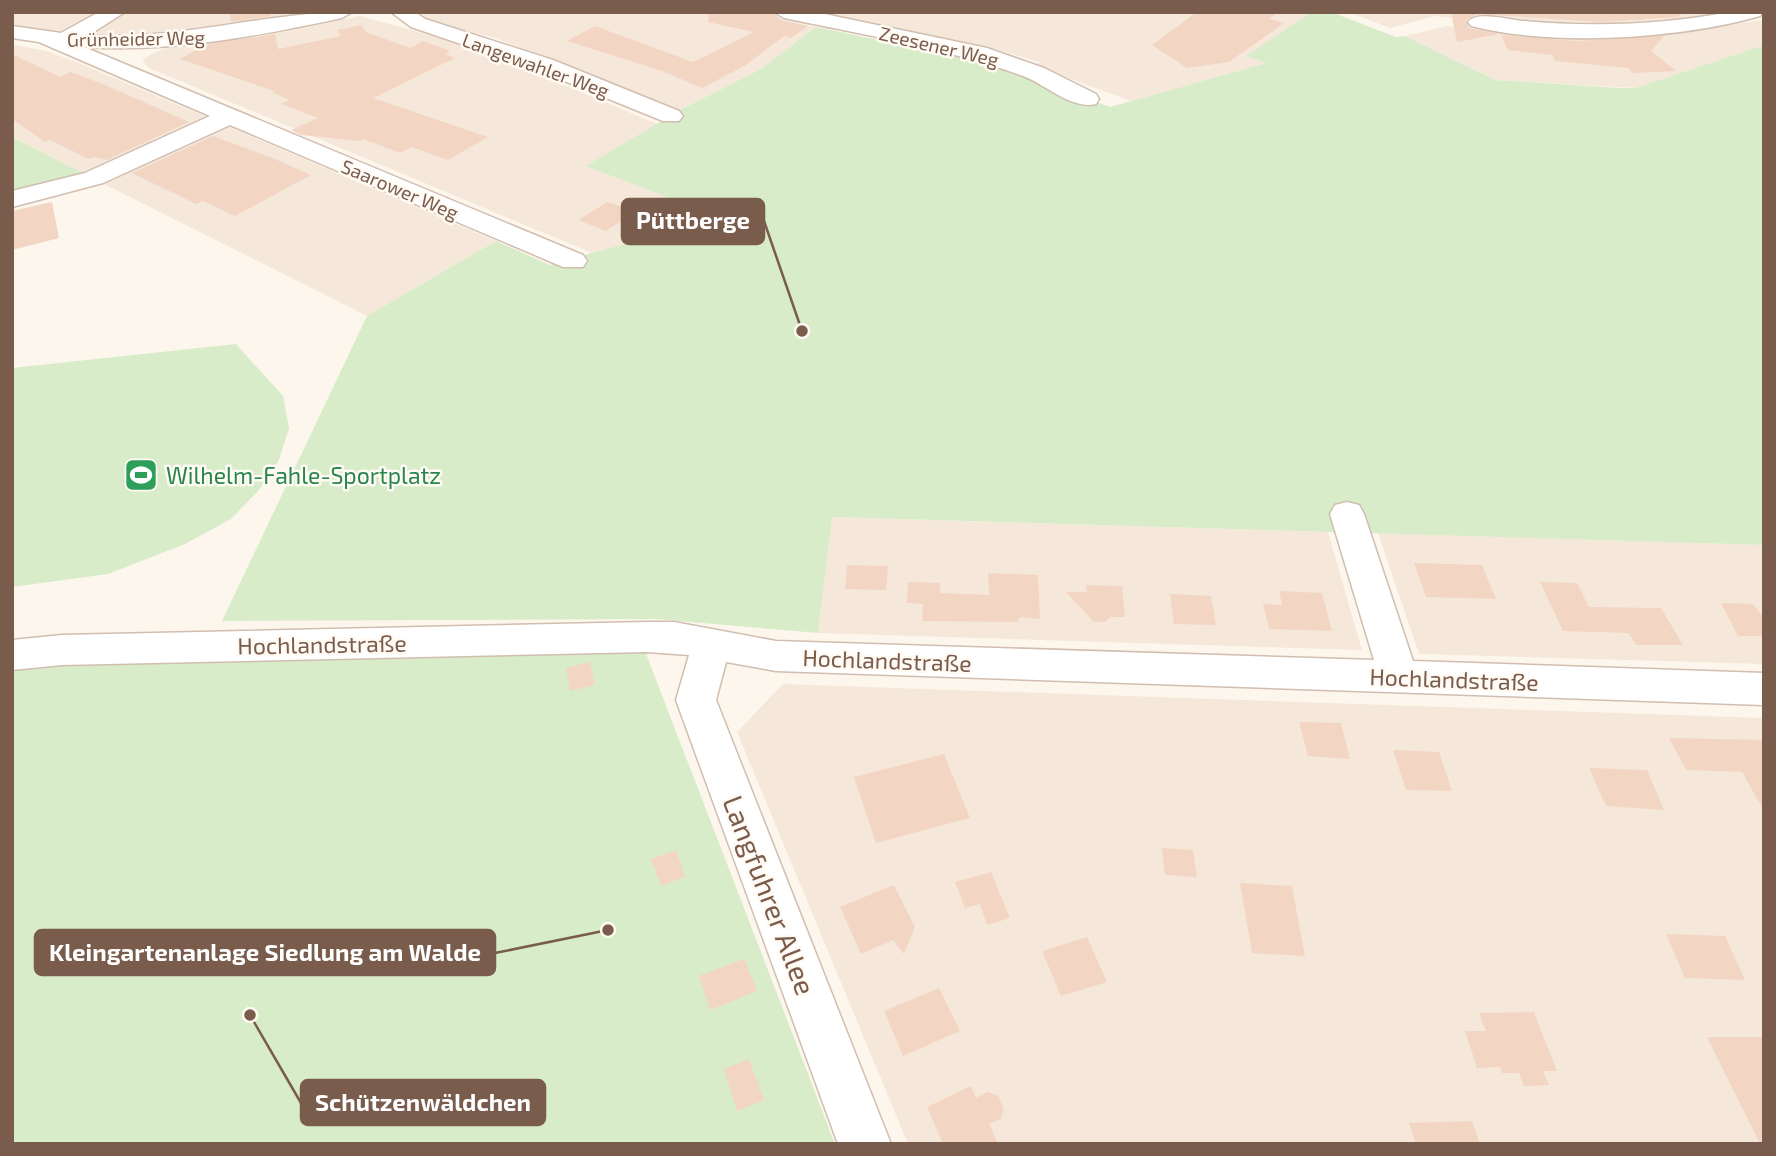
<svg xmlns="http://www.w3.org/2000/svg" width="1776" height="1156" font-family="'Exo 2',sans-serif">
  <rect width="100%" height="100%" fill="#fdf6ec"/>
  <!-- residential -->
  <path fill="#f5e8da" d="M12,12h302l-45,10 -98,11 -52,2 -67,-4 -40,-6z
    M422,12h326l68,15 -55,42 -81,41 -185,-72 -70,-18z
    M806,12h506l-65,44 22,7 -138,38 -96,-35 5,-4 -42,-12z
    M1348,12h375l-53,9 -51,3h-86l-2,-3 -47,-3v3l-49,-5 -45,12z
    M360,16l113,31 81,31 -2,2 105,44 -70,42 133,51 -128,36 -443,-185 -7,-7 9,-7 16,-6 87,-10z
    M1764,20v25l-129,43 -140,-8 -90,-44 42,-10 85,10 142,-4z
    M15,45l32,6 34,13 130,55 -124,56 -75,-38v-91z
    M227,126l269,115 -129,75 -265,-133z
    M831,517l497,15 34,118 -544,-17z
    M1378,533l386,12v119l-345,-10z
    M783,684l981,34v426h-856l-171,-412z"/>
  <!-- green -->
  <path fill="#d8ecc9" d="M1312,12h19l65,25 9,-1 90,44 125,8h15l129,-43v500l-932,-28 -14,116 -162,-14 -434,2 145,-305 129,-75 54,24 169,-48 -133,-51 94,-56 81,-41 55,-42 132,27 90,26 72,27 157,-44 -21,-7z
    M12,137l75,38 -75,20z
    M236,344l47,52 6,32 -10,32 -20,30 -28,29 -46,25 -77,30 -96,13v-219z
    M643,646l192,498h-823v-475l197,-14z"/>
  <!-- building -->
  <path fill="#f3d5c3" d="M230,12h40l1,4 -40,6z
    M709,12h62l12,9 25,5 -17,12 -7,-2 -38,29 -44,23 -40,-17 -95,-30 28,-15 98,36 61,-30 -46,-10z
    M1197,12h80l-8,7 15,4 -55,39 -42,6 -35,-23z
    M1451,12h234l-7,5 -77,5 -123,-8 -12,6 3,8 30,6 -42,8z
    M361,25l5,7 44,16 13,-7 27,10 -5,3 10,4 -82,40 115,39 -40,23 -36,-13 -12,6 -37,-14 -3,2 -59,-6 -10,-5 27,-12 -37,-14 9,-4 -18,-8 2,-1 -94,-32 25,-14 70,-11 3,15 63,-13 -4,-6z
    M1501,35l76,6 87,-5 -13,15 25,20 -43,2 -5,-5 -73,-7 -3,-6 -44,-5z
    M12,54l48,23 11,-5 34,13 84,37 -82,38 -13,-3 -5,2 -39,-19 -5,2 -33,-23z
    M213,136l62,23 36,16 -76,41 -32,-15 -7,3 -64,-31z
    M52,202l7,36 -47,12v-39z
    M608,202l26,10 -28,19 -28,-11z
    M1414,563l68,2 14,34 -70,-2z
    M847,565l41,1 -2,24 -41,-1z
    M988,573l50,2 2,44 -19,-2 -4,5 -95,-1 1,-17 -16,-1 1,-21 32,1v10l49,2z
    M1540,582l37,1 12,24 72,1 22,37h-47l-7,-12 -66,-2z
    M1086,585l36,1 3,31h-15l-5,5h-11l-28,-30h21z
    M1279,591l43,2 10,38 -63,-2 -6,-25 19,1z
    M1170,594l41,2 5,29 -42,-1z
    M1721,603l32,1 11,14v18h-26z
    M590,662l5,23 -25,6 -4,-23z
    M1299,722l42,1 9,36 -42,-3z
    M1669,738l95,2v71l-22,-39 -56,-2z
    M1393,750l46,2 13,39 -46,-1z
    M944,754l26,64 -94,25 -22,-66z
    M1589,768l58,2 17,40 -58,-4z
    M1162,848l31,2 4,27 -32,-2z
    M676,850l9,27 -24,9 -10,-27z
    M991,872l19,46 -23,7 -7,-21 -15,4 -10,-26z
    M1240,883l52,3 13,70 -53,-3z
    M894,885l21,42 -11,27 -11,-14 -32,14 -21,-47z
    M1666,934l59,2 20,44 -60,-2z
    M1087,937l20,45 -46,14 -19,-45z
    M744,959l13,32 -47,19 -11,-34z
    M939,988l21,43 -57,25 -19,-45z
    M1534,1012l23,59h-14l6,14 -25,1 -5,-13h-17l-2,-6 -23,1 -12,-37h21l-7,-18z
    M1707,1037h57v107h-4z
    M749,1059l15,41 -27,11 -13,-42z
    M971,1086l5,12 12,-6 10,4 6,13 -3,10 -12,5 9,20h-55l-16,-37z
    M1472,1121l8,23h-64l-7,-21z"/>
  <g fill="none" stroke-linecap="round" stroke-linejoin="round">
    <defs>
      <path id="minor" d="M99,12h26l-36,23c89,6 175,-23 263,-23l-10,6c-84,18 -171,35 -258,29l499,208 4,6 -4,6h-20l-333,-142 -127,58 -91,24v-16l73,-18 125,-57 -171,-74 -27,-4v-12l49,7z
        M391,12h24l10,7 128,41 126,51 4,5 -4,5h-16l-126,-51 -126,-43z
        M774,12h41l172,36 57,20 52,26 3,5 -3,5c-24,6 -51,-20 -73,-28 -77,-28 -159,-41 -239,-58z
        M1729,12h34l-3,4c-81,23 -207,31 -289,10l-3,-4c8,-12 42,-2 56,-1 67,6 139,4 205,-9z
        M1347,502l12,3 5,9 49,147 351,12v32l-988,-34 -50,-9 -10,38 175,444h-53l-162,-444 13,-45 -42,-3 -585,13 -50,5v-30l50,-5 585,-13h27l102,19 598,19 -44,-146 5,-9z"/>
    </defs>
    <!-- minor casing -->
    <use href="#minor" stroke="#d1beb0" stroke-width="3"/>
    <!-- minor -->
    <use href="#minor" fill="#fff" fill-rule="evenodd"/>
  </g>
  <!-- icons -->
  <defs>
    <symbol id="stadium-square" viewBox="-11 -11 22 22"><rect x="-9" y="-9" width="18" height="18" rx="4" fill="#2e9e5b" stroke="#fffaf3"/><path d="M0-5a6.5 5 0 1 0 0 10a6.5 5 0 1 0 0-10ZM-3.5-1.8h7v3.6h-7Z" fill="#fff"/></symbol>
  </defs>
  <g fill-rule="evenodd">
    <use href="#stadium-square" x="122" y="456" width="38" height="38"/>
  </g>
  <g text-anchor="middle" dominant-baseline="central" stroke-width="5" stroke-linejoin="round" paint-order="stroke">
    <!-- far-street labels -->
    <g font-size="19" fill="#7a5c4d" stroke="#fffaf3">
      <text transform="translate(136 38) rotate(-1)">Grünheider Weg</text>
      <text transform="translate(939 46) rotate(13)">Zeesener Weg</text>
      <text transform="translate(536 65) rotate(20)">Langewahler Weg</text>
      <text transform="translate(400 189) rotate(23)">Saarower Weg</text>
    </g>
    <!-- leisure labels -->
    <g font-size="23" fill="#27864d" stroke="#fffaf3" text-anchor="start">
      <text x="166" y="475">Wilhelm-Fahle-Sportplatz</text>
    </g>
    <!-- street labels -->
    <g font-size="23" fill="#7a5c4d" stroke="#fffaf3">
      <text transform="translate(322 644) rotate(-1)">Hochlandstraße</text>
      <text transform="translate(887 660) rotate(2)">Hochlandstraße</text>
      <text transform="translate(1454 679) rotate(2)">Hochlandstraße</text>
    </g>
    <!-- near-street labels -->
    <g font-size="28" fill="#7a5c4d" stroke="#fffaf3">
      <text transform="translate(770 895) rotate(69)">Langfuhrer Allee</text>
    </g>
  </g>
  <!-- callouts -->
  <path fill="none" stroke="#7a5c4d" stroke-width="2.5" d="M802 331L764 221M608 930L495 953M250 1015L301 1103"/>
  <g fill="#7a5c4d" stroke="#fffaf3" stroke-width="2.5">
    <circle cx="802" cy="331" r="7"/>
    <circle cx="608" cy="930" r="7"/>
    <circle cx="250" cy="1015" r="7"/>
  </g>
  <g fill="#7a5c4d" stroke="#7a5c4d" stroke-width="2.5">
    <rect x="622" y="199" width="142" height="45" rx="7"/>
    <rect x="35" y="930" width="460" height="45" rx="7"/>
    <rect x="301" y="1080" width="244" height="45" rx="7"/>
  </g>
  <g font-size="24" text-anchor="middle" font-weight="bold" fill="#fff">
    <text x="693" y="229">Püttberge</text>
    <text x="265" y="961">Kleingartenanlage Siedlung am Walde</text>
    <text x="423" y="1111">Schützenwäldchen</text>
  </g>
  <!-- border -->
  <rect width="1776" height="1156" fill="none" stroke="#7a5c4d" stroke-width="28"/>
</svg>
